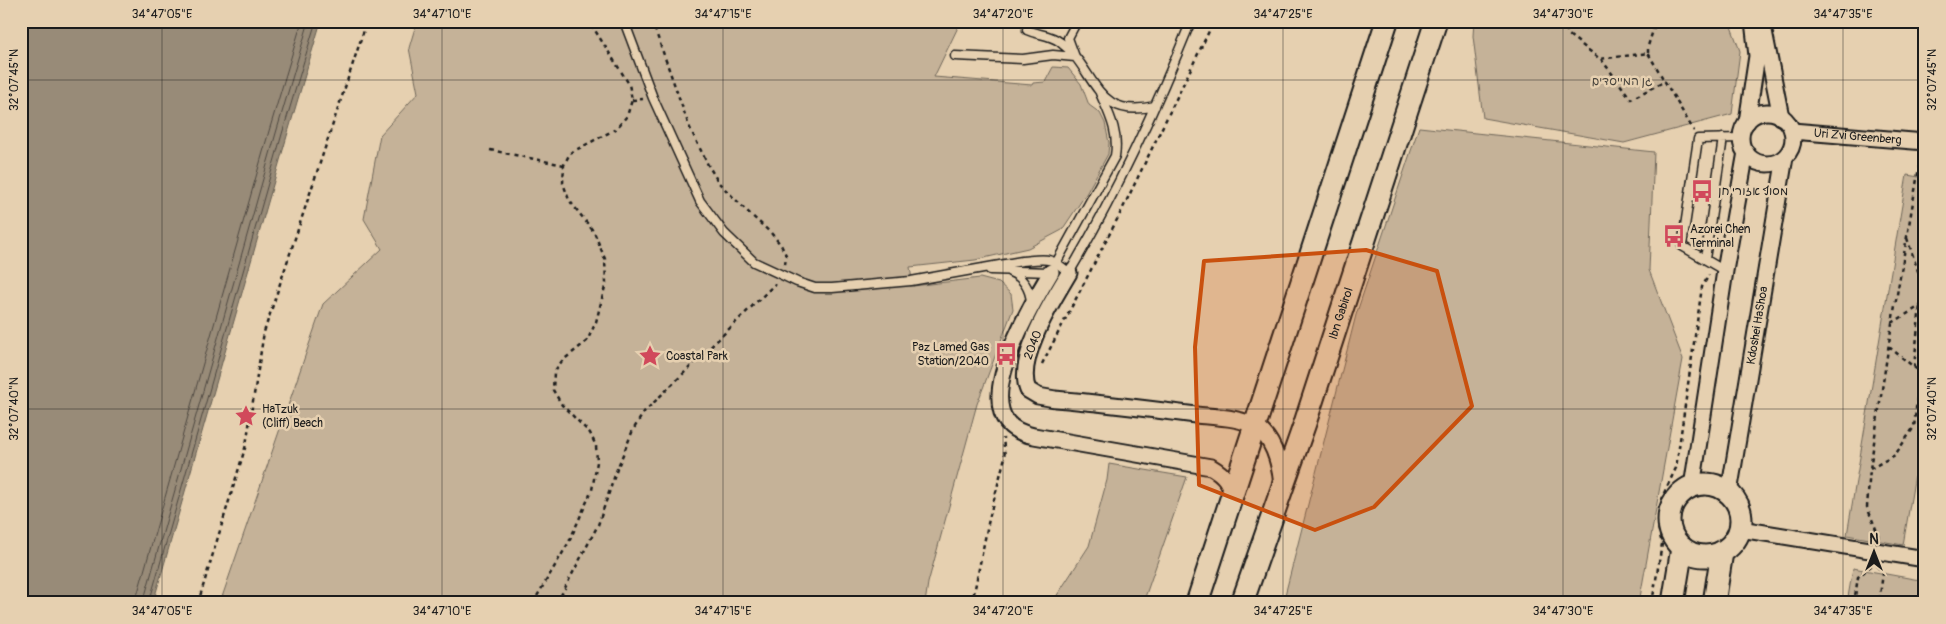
<svg xmlns="http://www.w3.org/2000/svg" width="1946" height="624" font-family="Pangolin,'Playpen Sans Hebrew',sans-serif">
  <rect width="100%" height="100%" fill="#e6d0b0"/>
  <filter id="ink" filterUnits="userSpaceOnUse"><feTurbulence type="fractalNoise" baseFrequency=".02" numOctaves="2"/><feDisplacementMap in="SourceGraphic" scale="10" xChannelSelector="R" yChannelSelector="G"/><feConvolveMatrix kernelMatrix="1 2 1 2 8 2 1 2 1" color-interpolation-filters="sRGB"/></filter>
  <g filter="url(#ink)">
    <!-- green -->
    <path fill="#c5b298" stroke="#70675a" d="M417,21h544l-27,56 98,8 1,-2 12,-1 8,-15 15,1 13,16 8,21 11,8 5,10 4,20 -1,11 -22,40 -24,36 -34,18 -53,12 -65,7 3,19 67,-8 19,5 12,11 2,15 -36,95 -49,179 -3,20h-705l103,-299 59,-55 -18,-30 16,-84 38,-42 -9,-45z
      M1474,21h255l11,30 -8,63 -108,29 -141,-25 -10,-82z
      M1419,127l235,25 -5,118 34,89 -44,244h-356l73,-288z
      M1907,175l18,3v238l-22,129 -56,-10z
      M1109,464l78,13 -44,126h-91l37,-57 18,-66z
      M1853,568l72,13v22h-78z"/>
    <!-- water -->
    <path fill="#988b78" stroke="#665f53" d="M21,21h300l-34,115 -134,467h-132z"/>
    <g fill="none" stroke-linecap="round" stroke-linejoin="round">
      <!-- shore -->
      <path stroke="#4e4841" stroke-width="1" d="M135,603l134,-472 33,-110
        M143,603l133,-470 33,-112
        M149,603l133,-469 34,-113"/>
      <defs>
        <path id="lane" d="M624,21l29,77 47,103 24,32 30,29 43,20 18,6h17l79,-7 111,-20c24,-2 29,-5 47,12
          M1028,21l-1,9c11,5 23,4 33,12 37,27 33,79 95,64
          M955,56l68,3 30,-4 22,2 -7,-19 9,-17
          M1705,259l18,-121
          M1055,265l60,-109c4,-24 -6,-42 -15,-63
          M990,270l61,2
          M1725,271l-43,-25 16,-107 43,-1
          M1010,272c13,5 20,17 21,30
          M1069,273c48,-81 87,-165 122,-252"/>
        <g id="street">
          <path d="M1762,21l19,96"/>
          <circle cx="1767" cy="138" r="26"/>
          <path d="M1747,122l10,-66 -4,-35"/>
          <path id="s1" d="M1792,131l133,11"/>
          <path d="M1051,272c-18,30 -70,117 -44,150 7,9 17,12 27,14l177,31c14,8 19,15 21,31"/>
          <path d="M1069,273c-16,27 -54,86 -41,117l10,6 17,3c47,4 94,10 141,16 18,2 45,2 60,12 18,12 24,38 26,58"/>
          <path d="M1692,487l33,-216 21,-119"/>
          <path id="s2" d="M1729,493l56,-336"/>
          <path d="M1740,529l185,30"/>
        </g>
        <g id="secondary">
          <circle cx="1705" cy="520" r="36"/>
          <path d="M1197,603l190,-582"/>
          <path id="s3" d="M1242,603l63,-180 131,-402"/>
          <path d="M1673,603l9,-55"/>
          <path d="M1714,603l8,-51"/>
        </g>
      </defs>
      <!-- lane casing -->
      <use href="#lane" stroke="#1c1c1c" stroke-width="11"/>
      <!-- street casing -->
      <use href="#street" stroke="#1c1c1c" stroke-width="19"/>
      <!-- secondary casing -->
      <use href="#secondary" stroke="#1c1c1c" stroke-width="25"/>
      <!-- path -->
      <path stroke="#1c1c1c" stroke-width="2.5" stroke-dasharray="4 4" stroke-linecap="butt" d="M652,21l37,105 19,39 11,18 31,31 21,19 10,12 5,10 -1,10
        M1562,21l7,14 31,24 48,-6 46,78
        M1648,53v-7l8,-25
        M1601,59l30,40 34,-18
        M632,100l11,-1
        M490,150l74,15
        M1907,238l18,54
        M1892,323l33,-20
        M1889,347l31,25 5,1
        M1042,364l80,-154 92,-189
        M1914,367l6,-62
        M1870,469l25,-14 19,-28 6,-55
        M1878,538v-4l-11,-27 3,-38 22,-146 29,-167
        M1665,541c-6,-21 -4,-42 12,-57
        M1877,566l6,7 -4,30
        M198,603l48,-158 18,-113 103,-311
        M533,603l36,-61 23,-52 5,-28 -1,-16 -6,-13 -28,-28 -9,-15 1,-18 8,-11 25,-20 9,-19 10,-39 -1,-24 -11,-27 -25,-32 -6,-17 1,-18 6,-12 46,-24 11,-13 5,-16 -3,-16 -40,-63
        M557,603l41,-78 19,-56 16,-39 11,-18 131,-128
        M972,603l17,-84 16,-62 -2,-19
        M1652,603l10,-59 -4,-17 1,-17 5,-17 12,-25 26,-181 7,-12
        M1854,603l4,-26 14,-12"/>
      <!-- lane -->
      <use href="#lane" stroke="#e6d0b0" stroke-width="8"/>
      <!-- street -->
      <use href="#street" stroke="#e6d0b0" stroke-width="15"/>
      <!-- secondary -->
      <use href="#secondary" stroke="#e6d0b0" stroke-width="21"/>
    </g>
  </g>
  <!-- marked area -->
  <path fill="#c9500e" fill-opacity="0.2" stroke="#c9500e" stroke-width="4" stroke-linejoin="round" d="M1366,250l71,21 35,135 -98,101 -59,23 -116,-45 -4,-138 9,-86z"/>
  <!-- ticks -->
  <path fill="none" stroke="#1c1c1c" stroke-width="1" stroke-opacity="0.45" d="M162,21v582M442,21v582M723,21v582M1003,21v582M1283,21v582M1563,21v582M1843,21v582M21,80h1904M21,409h1904"/>
  <!-- icons -->
  <defs>
    <symbol id="bus-bare" viewBox="-9 -9 18 18"><path d="M-5-6H5V4H4V6H2V4H-2V6H-4V4H-5ZM-3.5-4V0h7V-4ZM-3.5 1.2v1.5H-2V1.2ZM2 1.2v1.5H3.5V1.2Z" fill="#d1495b" stroke="#e6d0b0" stroke-width="2.5" paint-order="stroke"/></symbol>
    <symbol id="sight-bare" viewBox="-9 -9 18 18"><path d="M0-6L1.8-2.2L6-1.7L2.9 1.2L3.7 5.4L0 3.3L-3.7 5.4L-2.9 1.2L-6-1.7L-1.8-2.2Z" fill="#d1495b" stroke="#e6d0b0" stroke-width="2.5" paint-order="stroke"/></symbol>
  </defs>
  <g fill-rule="evenodd">
    <use href="#bus-bare" x="1686" y="175" width="32" height="32"/>
    <use href="#bus-bare" x="1658" y="220" width="32" height="32"/>
    <use href="#bus-bare" x="990" y="338" width="32" height="32"/>
    <use href="#sight-bare" x="634" y="340" width="32" height="32"/>
    <use href="#sight-bare" x="230" y="400" width="32" height="32"/>
  </g>
  <g text-anchor="middle" dominant-baseline="central" stroke-width="5" stroke-linejoin="round" paint-order="stroke">
    <!-- park labels -->
    <g font-size="12" fill="#46423b" stroke="#e6d0b0">
      <text x="1622" y="81">גן המייסדים</text>
    </g>
    <!-- street labels -->
    <g font-size="12" fill="#1c1c1c" stroke="#e6d0b0">
      <text stroke="none"><textPath href="#s1" startOffset="66">Uri Zvi Greenberg</textPath></text>
      <text stroke="none"><textPath href="#s3" startOffset="306">Ibn Gabirol</textPath></text>
      <text stroke="none"><textPath href="#s2" startOffset="170">Kdoshei HaShoa</textPath></text>
      <text transform="translate(1033 345) rotate(-69)">2040</text>
    </g>
    <!-- poi labels -->
    <g font-size="12" fill="#1c1c1c" stroke="#e6d0b0" text-anchor="start">
      <text x="1718" y="191">מסוף אזורי חן</text>
      <text x="1690" y="229">Azorei Chen<tspan x="1690" dy="14">Terminal</tspan></text>
      <text x="989" y="347" text-anchor="end">Paz Lamed Gas<tspan x="989" dy="14">Station/2040</tspan></text>
      <text x="666" y="356">Coastal Park</text>
      <text x="262" y="409">HaTzuk<tspan x="262" dy="14">(Cliff) Beach</tspan></text>
    </g>
  </g>
  <!-- margin -->
  <rect width="1946" height="624" fill="none" stroke="#e6d0b0" stroke-width="55"/>
  <!-- north arrow -->
  <g transform="translate(1874 552)" stroke="#e6d0b0" stroke-width="4" paint-order="stroke">
  <path d="M0-4L9 19L0 12L-9 19Z" fill="#1c1c1c"/>
  <text y="-8" font-size="14" font-weight="bold" text-anchor="middle" fill="#1c1c1c">N</text>
  </g>
  <rect x="28" y="28" width="1890" height="568" fill="none" stroke="#1c1c1c" stroke-width="2"/>
  <g font-size="12" text-anchor="middle" fill="#1c1c1c">
    <text x="162" y="18">34°47'05"E</text>
    <text x="442" y="18">34°47'10"E</text>
    <text x="723" y="18">34°47'15"E</text>
    <text x="1003" y="18">34°47'20"E</text>
    <text x="1283" y="18">34°47'25"E</text>
    <text x="1563" y="18">34°47'30"E</text>
    <text x="1843" y="18">34°47'35"E</text>
    <text transform="translate(14 80) rotate(-90)" y="4">32°07'45"N</text>
    <text transform="translate(1932 80) rotate(-90)" y="4">32°07'45"N</text>
    <text transform="translate(14 409) rotate(-90)" y="4">32°07'40"N</text>
    <text transform="translate(1932 409) rotate(-90)" y="4">32°07'40"N</text>
    <text x="162" y="615">34°47'05"E</text>
    <text x="442" y="615">34°47'10"E</text>
    <text x="723" y="615">34°47'15"E</text>
    <text x="1003" y="615">34°47'20"E</text>
    <text x="1283" y="615">34°47'25"E</text>
    <text x="1563" y="615">34°47'30"E</text>
    <text x="1843" y="615">34°47'35"E</text>
  </g>
</svg>
